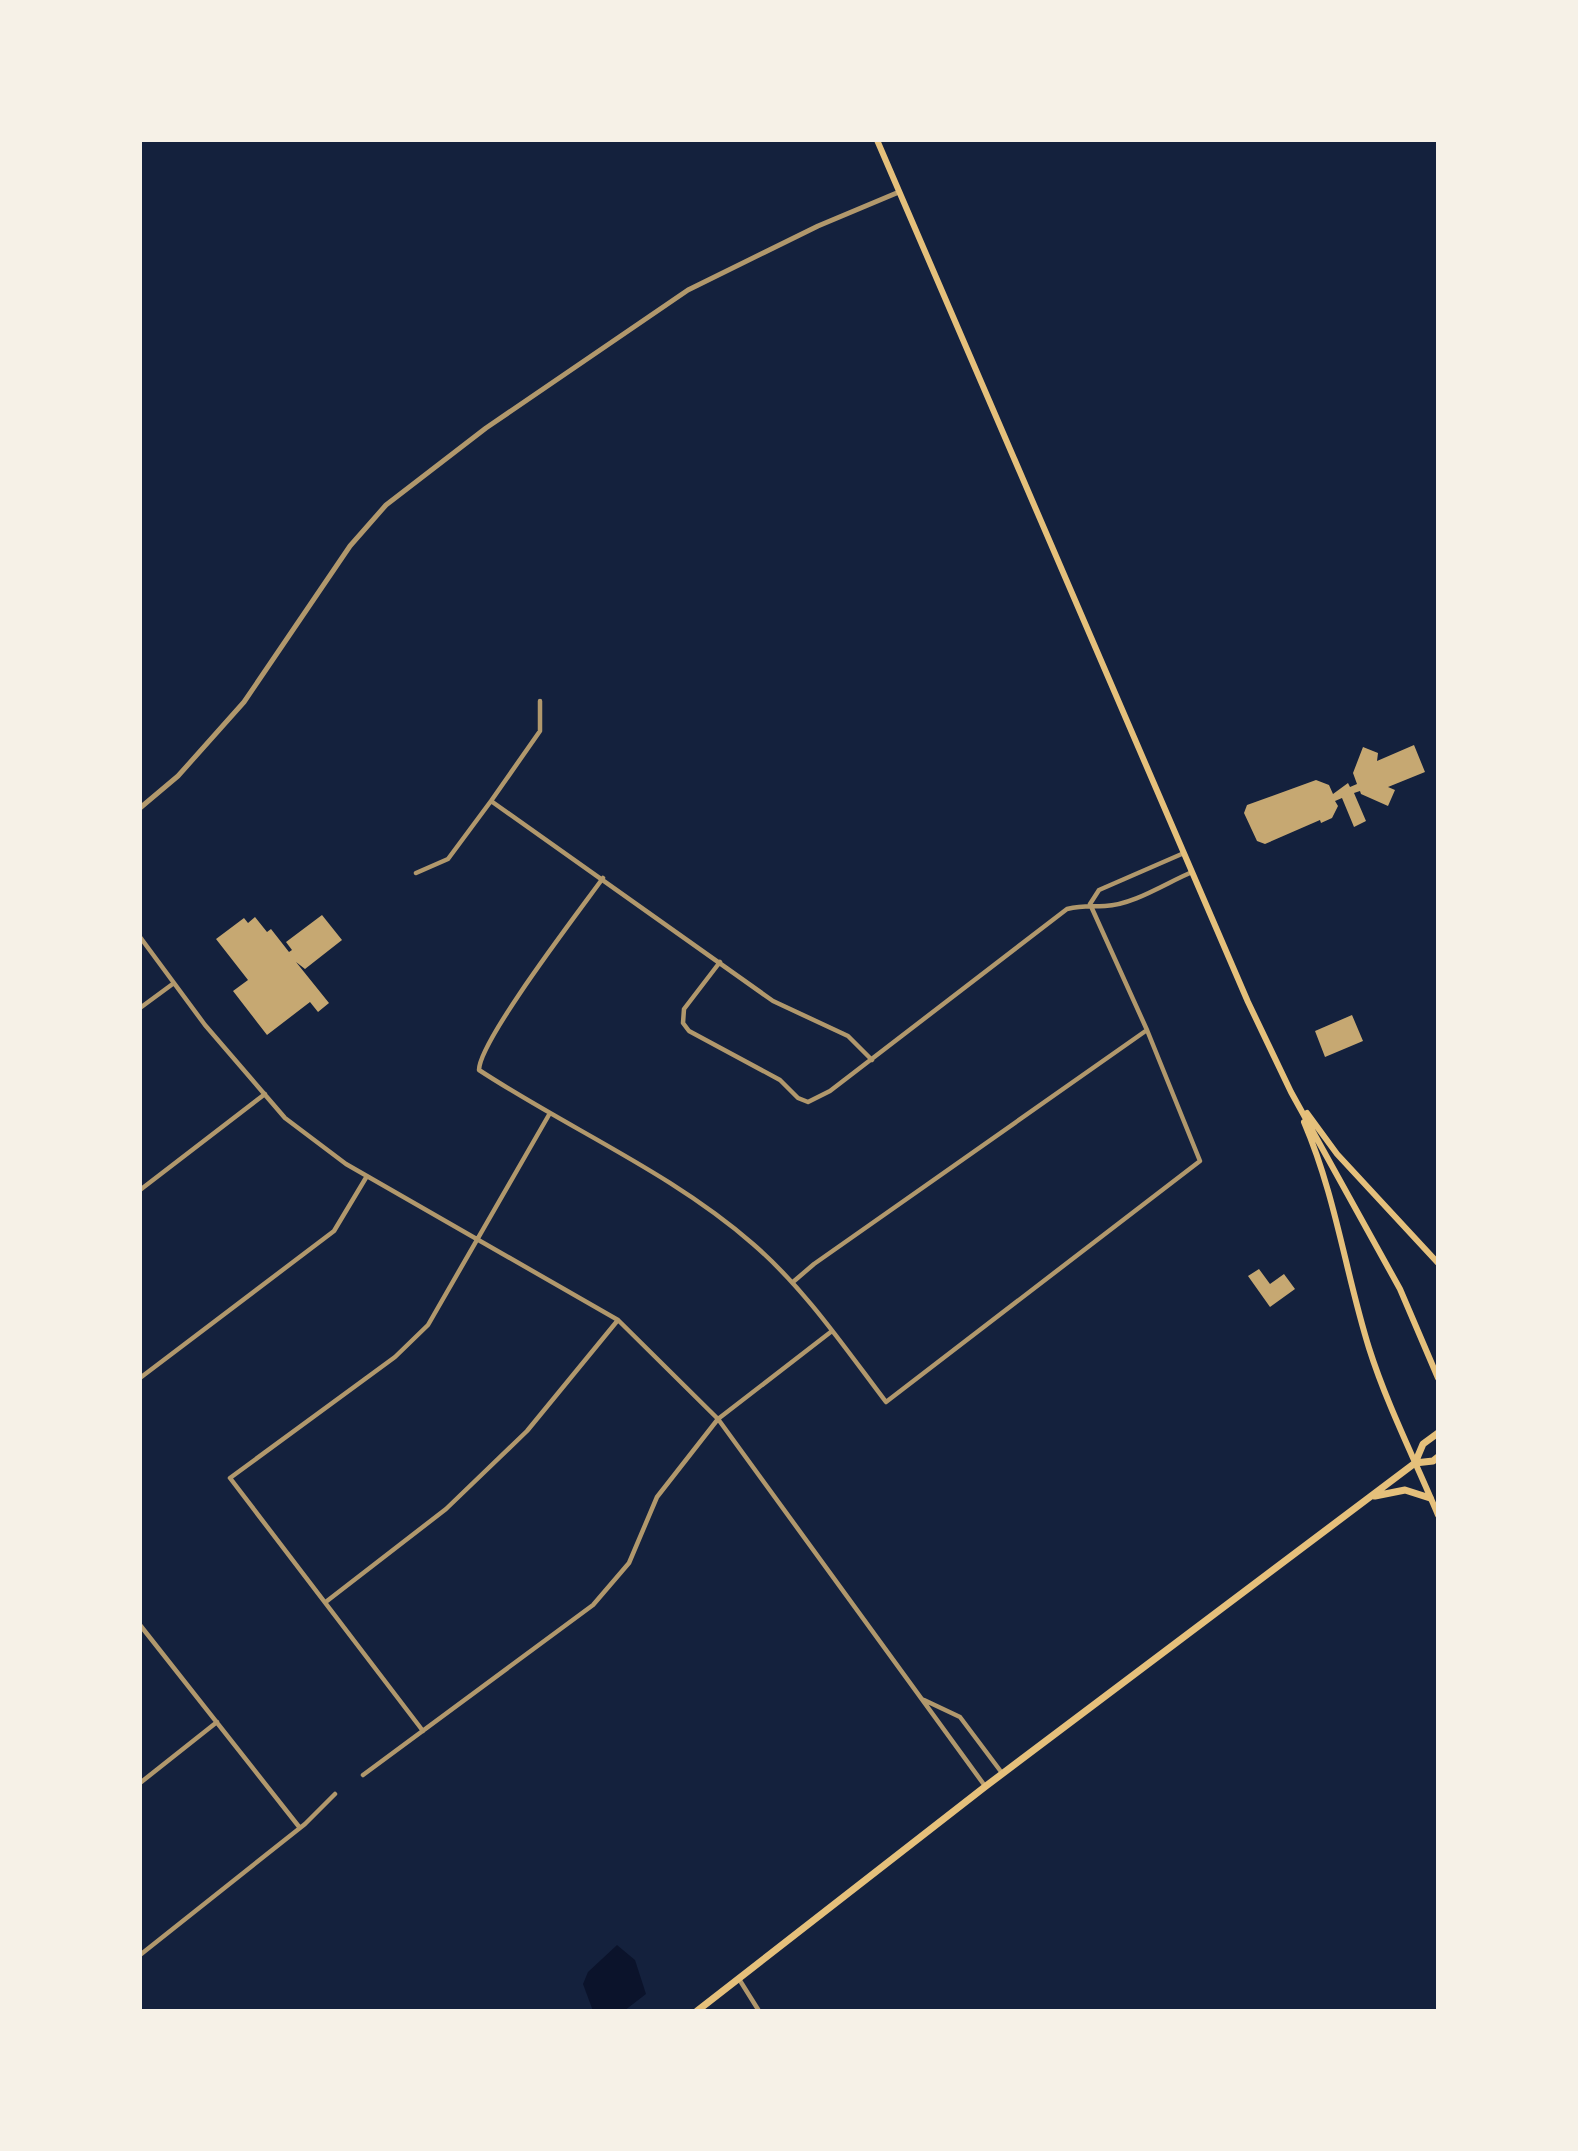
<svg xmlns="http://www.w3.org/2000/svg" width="1578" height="2151" font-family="'Archivo Narrow',sans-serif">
  <rect width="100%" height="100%" fill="#14213d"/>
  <!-- water -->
  <path fill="#0b132b" d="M617,1945l18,15 11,34 -22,17h-31l-10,-27 5,-12z"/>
  <!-- building -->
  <path fill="#c6a872" d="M1414,745l11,27 -37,15 7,3 -7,16 -27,-12 -1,-3 -6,2 12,28 -12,6 -12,-29 -7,3 3,5 -6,12 -11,5 -1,-3 -55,24 -8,-3 -13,-28 3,-8 69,-25 13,5 4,9 15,-11 2,4 7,-3 -4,-11 10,-26 15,6 -1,8z
    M322,915l20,25 -37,29 -9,-7 33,41 -11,9 -8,-10 -43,33 -34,-44 15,-11 -32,-41 28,-21 4,5 7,-6 12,15 4,-3 18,23 3,-2 -6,-8z
    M1352,1015l11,26 -38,16 -10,-26z
    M1259,1269l11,15 14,-10 11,15 -25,18 -22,-31z"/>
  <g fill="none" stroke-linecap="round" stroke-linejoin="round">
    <!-- minor -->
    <path stroke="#b1986c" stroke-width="4.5" d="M491,801l282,200 75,35 24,24
      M416,873l32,-14 43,-58 49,-70v-30
      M603,878c-23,32 -124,163 -124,192 90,59 193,103 274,174 52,45 92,104 133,158l314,-241 -53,-131 -57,-126
      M1090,904l9,-14 85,-37
      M140,937l65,88 80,93 61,46 272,156 100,99 267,367
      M720,962l-36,47 -1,14 6,8 91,49 18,18 10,4 22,-11 237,-182c17,-4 23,-2 38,-3 28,-1 61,-23 87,-34
      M140,1008l34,-25
      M140,1190l125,-96
      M793,1282l21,-18 333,-234
      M140,1378l194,-147 33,-55
      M327,1601l119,-92 81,-78 91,-111
      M140,1625l160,203
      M924,1700l36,17 42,56
      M423,1731l-193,-253 165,-121 33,-32 122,-212
      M363,1775l230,-170 36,-42 28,-66 61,-78 114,-88
      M140,1783l77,-61
      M140,1955l165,-131 30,-30
      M739,1979l20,32"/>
    <!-- tertiary -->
    <path stroke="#b1986c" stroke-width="5" d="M140,808l38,-32 66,-74 106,-156 36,-41 100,-77 202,-138 130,-64 81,-34"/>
    <!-- secondary -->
    <path stroke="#e5c07b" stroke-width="6" d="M877,140l371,862 43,90 109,197 38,89
      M1307,1113l30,41 101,109
      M1304,1122c32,75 41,149 65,226 18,57 46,112 69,167"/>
    <!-- primary -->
    <path stroke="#e5c07b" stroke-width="7" d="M1415,1463l18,-2 5,-4
      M1375,1496l30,-6 25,8
      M697,2011l289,-225 429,-323 8,-19 15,-11"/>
  </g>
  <!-- border -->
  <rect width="1578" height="2151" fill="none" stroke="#f6f1e7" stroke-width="284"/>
</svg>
